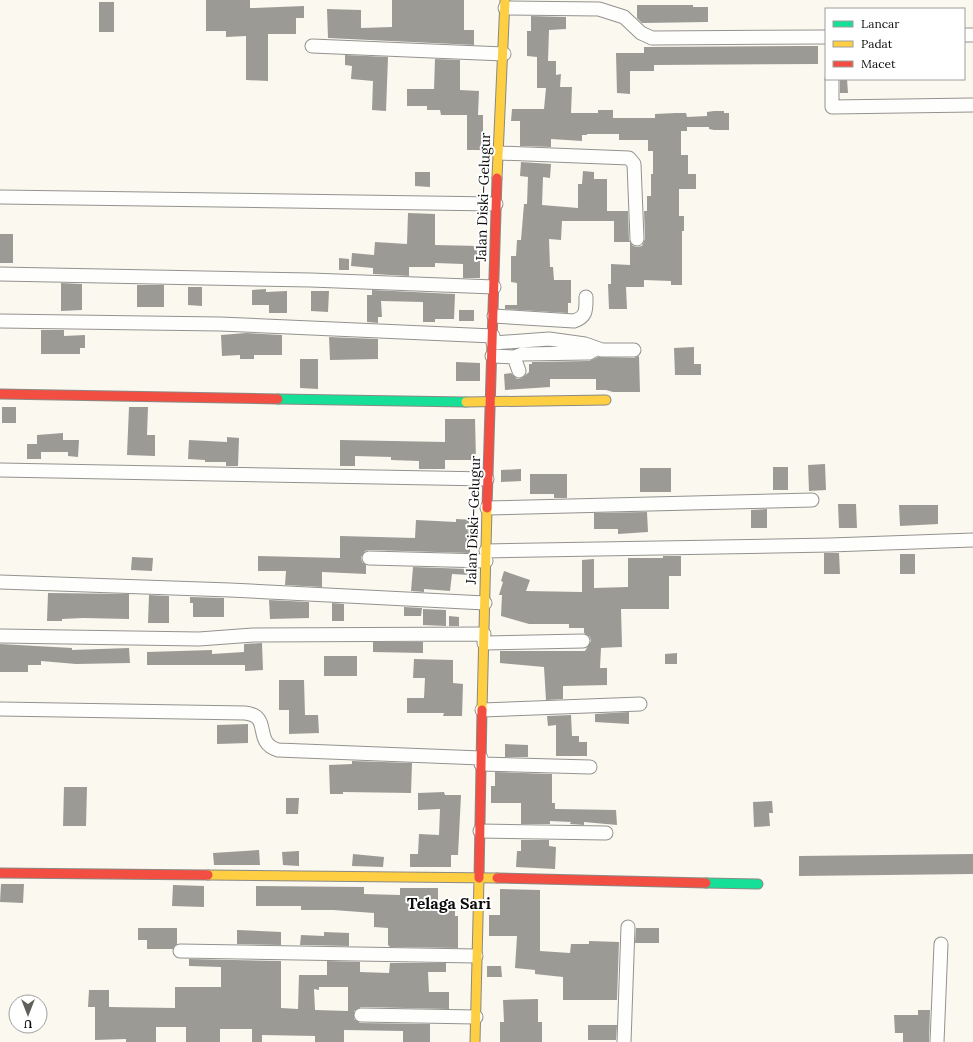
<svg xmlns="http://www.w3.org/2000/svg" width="973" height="1042" font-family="Lora,serif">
  <rect width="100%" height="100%" fill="#faf8ef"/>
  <!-- building -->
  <path fill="#9c9a95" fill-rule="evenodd" d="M206,0h44v8h4l50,-2v12h-8v16h-28v47l-22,-1v-44l-20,1v-6h-20z
    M392,0h72v30h10v15l-146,-7 -1,-29 34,1v18l31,-1z
    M99,2h15v30h-15z
    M637,5h56v2h15v15l-66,1 -5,-5z
    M531,16l35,1v12l-17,1 -1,31h8v14l5,-1 -1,13h12l-1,26h27v-3h15v8h42v-4l21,-1h10l1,4 20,-1v-4l7,-1h10v2h5v17h-15l-5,-1v-2h-22v4h-6v24h7v19h8v15h-17v27h5v15h-2v54h-11v-4l-27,-1v7h-18l1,22h-18l-1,-25h3v-20l19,1v-23h-16v-21h-52l-1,19 -12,-1 1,28h3l1,13h17v23h-3v10l-63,-4v-4h12v-22l-6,-1v-26h5l1,-16h4l3,-36h3l1,-27 -8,-1 1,-14 30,2 -1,14 -7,-1 -1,28 36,3v-24h4l1,-13 11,1v7h13v32h21l1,29 4,6 4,1 5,-1 3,-7 -1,-28h3v-15h4v-22h2v-23h-5v-11h-29v-6h-32v1h-5v6l-31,-2v8l-31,-1v-25h-9l1,-12h32l2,-21h-9v-31l-10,-1v-25h4z
    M799,46h19v18l-164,1v6h-24v23l-13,-1 -1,-40h28v-6z
    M345,55l43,2 -2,54 -14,-1 1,-29 -22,-2 1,-13 -7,-1z
    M435,59l25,1v30l19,1 -1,24h5v35h-16v-35h-26l-1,-5h-13v-4h-20v-17h27z
    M840,79h7l1,14h-8z
    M415,172h15v15l-15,-1z
    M408,213l27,1v31l45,1v32h-17v-14l-28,-1v4h-26v9l-36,-2v-6l-22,-2 1,-13 22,2 1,-13 32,2z
    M0,234h13v29h-13z
    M339,258l10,1v11h-10z
    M61,283l21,1v26l-21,1z
    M137,285h27v22h-27z
    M188,287h14v19l-14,-1z
    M266,289v3l21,-1v22h-18v-8h-17v-15z
    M372,290l83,4 -1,25h-19v3h-12v-20l-42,-1 1,16h-4v6l-11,-1v-27h5z
    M311,291h18l-1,21 -17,-1z
    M459,310h15v11h-15z
    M41,330h23v6l21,-1v13h-5v6h-39z
    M246,333l36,2v20h-28v4h-14v-4l-18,1 -1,-21z
    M329,337l49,2v20l-48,1z
    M694,347v17h7v11h-26l-1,-27z
    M639,356l1,36h-27l-7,-2h-10v-11h-46v8l-45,3 -1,-16 7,-1 6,6 5,-1 7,-6v-8h3v-2l57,-1 9,-4 36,1z
    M300,359h18v30l-18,-1z
    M456,362l24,1v18h-24z
    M2,407h14v16h-14z
    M129,407h19l-1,28h8v21l-28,-1z
    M445,419h30l1,41h-31v9h-26v-8l-28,-1v-3l-36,-1v10h-15v-26l105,2z
    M63,433v7h16l-1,17 -10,-1v-4h-27v7h-14v-15h10v-9z
    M227,437l12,1 -1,28h-12v-4h-21v-2l-17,-1 1,-19 38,2z
    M825,464l1,26 -17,1 -1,-26z
    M773,467h15v23h-15z
    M640,468h31v24h-31z
    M521,469v12l-20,1v-12z
    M530,474h37v24h-13v-4h-24z
    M838,504h18l1,24h-18z
    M899,505h39v19l-38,2z
    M767,509v19h-16v-18z
    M647,512l1,20 -30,2v-5h-24v-16z
    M456,519l20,1 -1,18h-5v15l-101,-3 -4,1 -4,6 1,5 4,3v9l-44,-2v15l-37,-2 1,-14h-28v-15l82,2v-22l75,2 1,-18 40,2z
    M824,553h15l1,21h-16z
    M900,554h15v20h-15z
    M663,556h18v20h-12v33h-48l1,38 -21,1 -1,20h7v17l-44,1v13l-17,1 -2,-33 -44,-4v-12h85l6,-10 -1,-4 -6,-4v-5h-15v-4h-40l-28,-8 1,-21h-3l4,-13 -2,-1 3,-10 26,9 -4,11 56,1v-32l12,-1v29l34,-1v-29h35z
    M132,557l21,1 -1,13 -21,-1z
    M413,567l56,2v6l-17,-1 -2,17 -26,-2v3l-13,-1z
    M48,593l81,1v25l-46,-1 -21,1v2h-15z
    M149,595l20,1v27h-21z
    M190,597l34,1v19h-31v-14h-3z
    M269,600l40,2v16l-39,1z
    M332,603l12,1v17h-12z
    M404,607l18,1 -1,8h-17z
    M423,609l23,1v16l-23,-1z
    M449,616l10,1v9h-10z
    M373,642h50v11l-50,-1z
    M262,643l1,27 -18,1v-6h-98v-13l65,-2v4l32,-2v-8z
    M0,644l72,4v2l57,-2 1,15 -54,1 -35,-3v4h-13v7h-28z
    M677,653v11h-12v-10z
    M324,656h33v20h-33z
    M414,659l39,1v23l10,1 -1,32h-19l1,-3h-37v-15h17l1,-20h-12z
    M279,680h25l1,35h13l1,18 -30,1v-24h-10z
    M629,712v12l-34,-2v-8z
    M571,715l1,21h7v6h8v14h-31v-31l-8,1 -1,-10z
    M248,724v19l-31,1v-19z
    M505,744l23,1v12h-23z
    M352,761l60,2 -1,30 -68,-1v2h-13l-1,-29 23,-1z
    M495,772l57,2v29h3v6l61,1 1,15 -33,-3v3l-14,-1 1,-2 -21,-1v3h-29v-21h-30v-17h4z
    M64,787h23l-1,39h-23z
    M444,792l1,3h16l-3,60h-7v12h-41v-13h8l1,-20 20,1 1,-26 -22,1v-17z
    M286,798h13l-1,16h-12z
    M772,801l1,12h-4l1,13 -16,1 -1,-25z
    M521,840h28v6l7,1 -1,22 -39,-2 1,-16h4z
    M259,850l1,15h-46l-1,-12z
    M299,851v15l-16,-1 -1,-13z
    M353,854l31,3 -1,10 -31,-1z
    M973,854v20l-174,2v-20z
    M1,884h23l-1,19 -23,-1z
    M173,885l31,1v21l-32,-1z
    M256,886l108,1v7l36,1v-7h38v18h17v10h3v32l-68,-1 -2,-2v-17l-14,-1v-14l-41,-3h-32v-4h-45z
    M500,889l40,1v61l30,2 1,-9h18v-3l30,1 -2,58h-54v-23l-28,-3v-4l-20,-2 2,-32h-28v-21h11z
    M138,928h39v16l-4,5h-26v-9h-9z
    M636,928h23v15h-24z
    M237,930l44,2v13l-44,-1z
    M324,932l25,1v13l-49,-1 1,-10 23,1z
    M189,959l92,2v47l17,1 1,-34h28v-14l33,1v10l29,1 1,-10h56v9h-18l1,20h20v17l-88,-2 -7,4v8l6,4 70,1v18h-27v-11l-59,-1v12h-29v-6l-53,-1v7h-10v-13h-32v13h-34v-15h-30v15h-30v-3l-31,1v-33h-7l1,-17h20v17l66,1v-21h46v-20l-32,-1zM319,987h29v24l-33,-1 -1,-21 5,1z
    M487,966h14l1,11h-15z
    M538,999v23h4v20h-42v-20h4l-1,-22z
    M918,1010h12l-1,32h-26v-9h-8l-1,-18h24z
    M588,1025h29l-1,15h-28z"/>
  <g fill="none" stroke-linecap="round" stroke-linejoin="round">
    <defs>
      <path id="street" d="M505,8l94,1 25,8 17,16 11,5 174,-1
        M964,35h9
        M312,46l192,8
        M832,79v28l141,-2
        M499,153l130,5 5,6 3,75
        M0,197l496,7
        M0,274l311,6 183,7
        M494,316l80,5c13,-4 12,-12 12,-24
        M0,321l220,3 273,12
        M493,343l56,-4 36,5 17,6h32
        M492,356l22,1 5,14
        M514,357l8,-3 67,-1 7,-4
        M0,470l487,9
        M487,508l325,-8
        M486,551l344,-6 143,-5
        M369,558l117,3
        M0,582l230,8 255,13
        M0,636l199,3 54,-4 231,-1
        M484,643l99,-2
        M0,709l245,4c28,3 7,29 33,37l203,8
        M482,710l158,-6
        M481,764l109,3
        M480,831l126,2
        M180,951l296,5
        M361,1015l115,2
        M624,1042l4,-115
        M937,1042l4,-98"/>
      <path id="fast" d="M278,399l188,3
        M706,883l52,1"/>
      <path id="slow" d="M497,178l8,-178
        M466,402l140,-2
        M482,710l5,-202
        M208,875l289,3
        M475,1042l4,-164"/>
      <path id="jam" d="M0,394l278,5
        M487,508l10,-330
        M0,873l208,2
        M479,878l3,-168
        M497,878l209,5"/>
    </defs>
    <!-- street casing -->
    <use href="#street" stroke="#93928e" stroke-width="15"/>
    <!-- fast casing -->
    <use href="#fast" stroke="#8a8985" stroke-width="11"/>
    <!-- slow casing -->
    <use href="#slow" stroke="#8a8985" stroke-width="11"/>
    <!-- jam casing -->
    <use href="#jam" stroke="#8a8985" stroke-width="11"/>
    <!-- street -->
    <use href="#street" stroke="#fefefd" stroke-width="13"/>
    <!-- fast -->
    <use href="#fast" stroke="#16e098" stroke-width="9"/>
    <!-- slow -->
    <use href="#slow" stroke="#ffcf43" stroke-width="9"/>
    <!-- jam -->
    <use href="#jam" stroke="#f24e42" stroke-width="9"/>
  </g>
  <g text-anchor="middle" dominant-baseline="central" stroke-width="4" stroke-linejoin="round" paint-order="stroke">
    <!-- street labels -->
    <g font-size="14" fill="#0c0c0c" stroke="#fff">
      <text transform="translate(483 197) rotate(-88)">Jalan Diski–Gelugur</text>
      <text transform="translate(473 520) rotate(-88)">Jalan Diski–Gelugur</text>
    </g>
    <!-- quarter labels -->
    <g font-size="16" font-weight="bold" fill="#0c0c0c" stroke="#fff">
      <text x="449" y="903">Telaga Sari</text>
    </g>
  </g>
  <!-- legend -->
  <rect x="825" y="8" width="140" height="72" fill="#ffffff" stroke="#9e9e9e"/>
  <rect x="833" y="21" width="20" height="6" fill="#16e098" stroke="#9e9e9e"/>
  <text x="861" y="28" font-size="12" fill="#0c0c0c">Lancar</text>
  <rect x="833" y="41" width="20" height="6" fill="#ffcf43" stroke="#9e9e9e"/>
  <text x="861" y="48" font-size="12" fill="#0c0c0c">Padat</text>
  <rect x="833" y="61" width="20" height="6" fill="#f24e42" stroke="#9e9e9e"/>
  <text x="861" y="68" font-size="12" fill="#0c0c0c">Macet</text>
  <!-- north arrow -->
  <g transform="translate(28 1014) rotate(180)"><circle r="19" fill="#ffffff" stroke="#9e9e9e"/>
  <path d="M0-3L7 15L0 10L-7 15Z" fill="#5f5f5b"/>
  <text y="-6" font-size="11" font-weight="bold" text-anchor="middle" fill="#0c0c0c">U</text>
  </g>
</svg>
